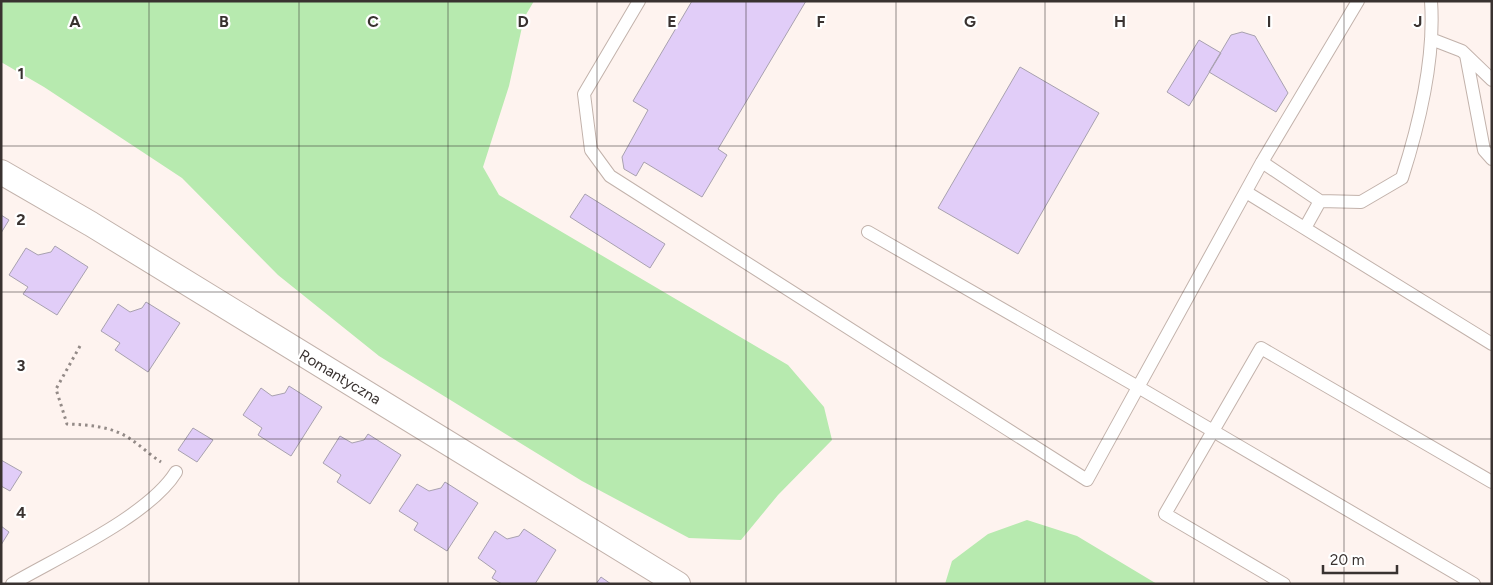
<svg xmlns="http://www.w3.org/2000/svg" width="1493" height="585" font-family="Figtree,sans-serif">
  <rect width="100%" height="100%" fill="#fef3ef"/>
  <!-- green -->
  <path fill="#b7eaaf" d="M1,1h533l-10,17 -15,68 -26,81 16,28 289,170 36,42 8,33 -54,55 -37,45 -52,-2 -107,-57 -203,-125 -101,-81 -96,-97 -138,-91 -43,-25z
    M1027,520l50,16 80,48h-212l7,-23 36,-27z"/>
  <!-- building -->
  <path fill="#e1cdf8" stroke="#a8a1af" d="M692,1h114l-88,148 9,6 -25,42 -58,-35 -8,14 -12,-7 -2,-12 26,-47 -15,-9z
    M1242,32l13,4 33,57 -12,19 -67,-40 22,-37z
    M1199,40l22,13 -32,53 -22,-14z
    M1020,67l79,46 -81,141 -80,-46z
    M585,194l80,50 -15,24 -80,-51z
    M1,215l8,5 -8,13z
    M55,246l33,21 -31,48 -34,-21 5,-7 -19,-12 17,-27 12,7 13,-3z
    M146,302l34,21 -32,49 -33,-22 5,-7 -19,-12 17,-27 12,8 12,-4z
    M289,386l33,21 -31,49 -33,-21 4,-7 -19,-13 18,-27 11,8 13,-3z
    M193,428l20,12 -16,22 -19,-12z
    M368,434l33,21 -31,49 -33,-22 4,-7 -18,-12 17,-27 12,7 12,-3z
    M1,460l21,12 -12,19 -9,-5z
    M445,482l33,21 -31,48 -33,-21 4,-7 -19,-12 18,-27 12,7 12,-3z
    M1,526l8,6 -8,13z
    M524,529l32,21 -21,34h-33l-10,-6 4,-7 -18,-13 17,-27 12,8 12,-3z
    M601,577l10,7h-15z"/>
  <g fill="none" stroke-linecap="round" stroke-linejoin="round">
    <defs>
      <path id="service" d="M639,1l-55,93 7,56 19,26 477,304 175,-318 96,-161
        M1431,39l31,12 30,29
        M1466,55l18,95 8,9
        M1262,162l58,39 41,1 41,-24c17,-53 33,-121 29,-177
        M1246,192l246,152
        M1305,228l15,-27
        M868,232l270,155 336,197
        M12,584c46,-27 137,-68 164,-112
        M1284,584l-119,-70 96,-166 231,134"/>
      <path id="minor" d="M1,172l90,52 587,360"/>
    </defs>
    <!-- service casing -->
    <use href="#service" stroke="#c2b2ab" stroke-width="14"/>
    <!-- minor casing -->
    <use href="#minor" stroke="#c2b2ab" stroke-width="26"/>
    <!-- path -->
    <path stroke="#938a87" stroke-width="3" stroke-dasharray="2.5 4" stroke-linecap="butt" d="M80,346l-24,43 11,35c22,1 43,2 62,14 11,7 21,17 32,24"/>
    <!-- service -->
    <use href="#service" stroke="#fff" stroke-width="12"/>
    <!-- minor -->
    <use href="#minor" stroke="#fff" stroke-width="24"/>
  </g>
  <!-- grid -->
  <path fill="none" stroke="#393230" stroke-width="1" stroke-opacity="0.55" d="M149,1v583M299,1v583M448,1v583M597,1v583M746,1v583M896,1v583M1045,1v583M1194,1v583M1344,1v583M1,146h1491M1,292h1491M1,439h1491"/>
  <g text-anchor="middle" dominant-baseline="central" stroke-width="4.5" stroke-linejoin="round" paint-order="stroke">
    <!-- street labels -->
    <g font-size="15" fill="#393230" stroke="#fff">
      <text transform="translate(340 377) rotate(31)">Romantyczna</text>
    </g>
  </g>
  <g font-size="16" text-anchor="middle" font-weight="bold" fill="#393230" stroke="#fff" stroke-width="4.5" stroke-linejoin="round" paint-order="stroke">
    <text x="75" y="27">A</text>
    <text x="224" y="27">B</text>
    <text x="373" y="27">C</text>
    <text x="523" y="27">D</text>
    <text x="672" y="27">E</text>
    <text x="821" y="27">F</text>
    <text x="970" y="27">G</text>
    <text x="1120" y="27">H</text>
    <text x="1269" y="27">I</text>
    <text x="1418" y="27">J</text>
    <text x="21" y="79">1</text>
    <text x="21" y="225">2</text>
    <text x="21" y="371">3</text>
    <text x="21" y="518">4</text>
  </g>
  <!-- border -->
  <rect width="1493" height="585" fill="none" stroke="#393230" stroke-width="5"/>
  <!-- scale -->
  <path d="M1323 565v8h74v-8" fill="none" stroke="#393230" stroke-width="2.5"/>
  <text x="1330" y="565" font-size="15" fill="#393230" stroke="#ffffff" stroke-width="4" paint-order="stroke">20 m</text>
</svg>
